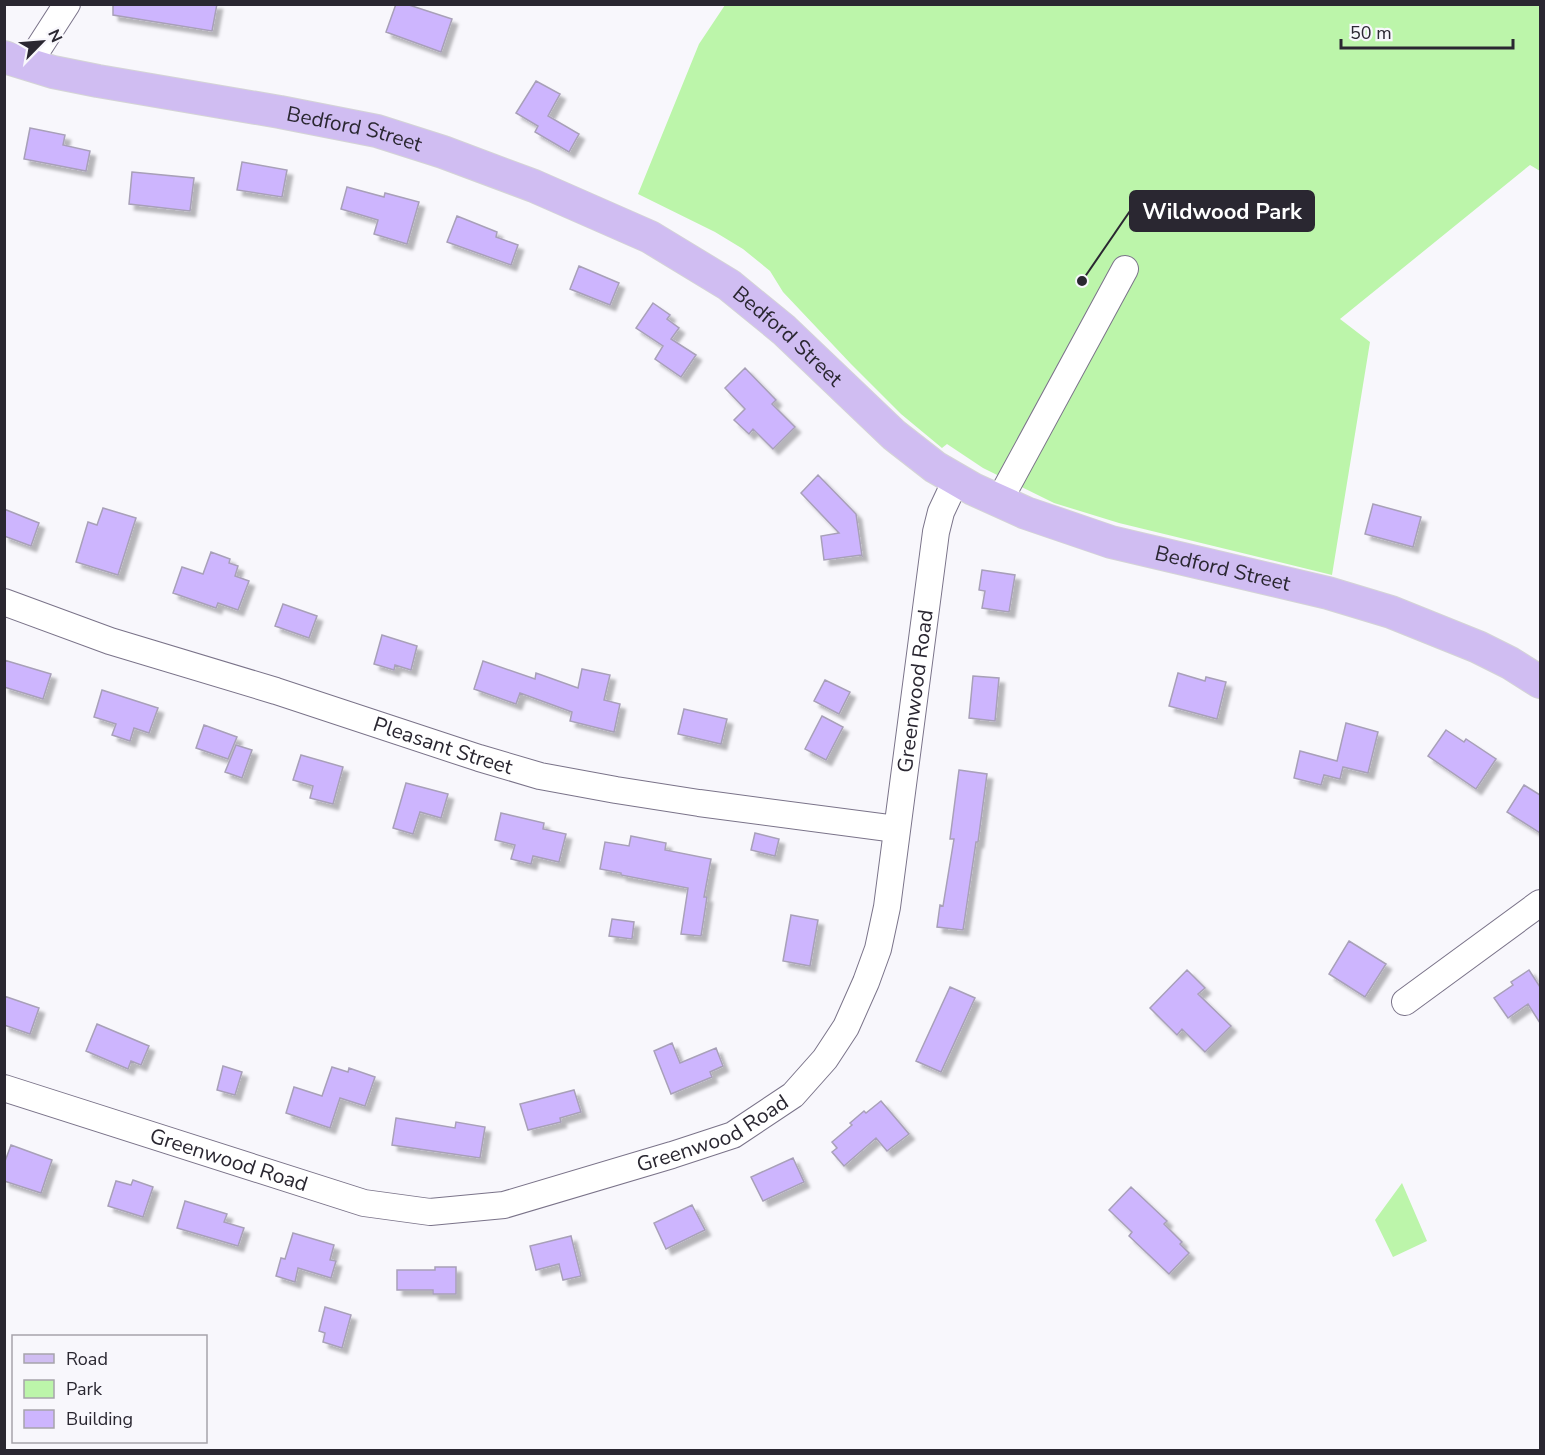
<svg xmlns="http://www.w3.org/2000/svg" width="1545" height="1455" font-family="'Nunito Sans',sans-serif">
  <defs>
    <filter id="shadow"><feDropShadow dx="5.5" dy="5.5" stdDeviation="1.5" flood-color="#0004"/></filter>
  </defs>
  <rect width="100%" height="100%" fill="#f8f7fc"/>
  <!-- green -->
  <path fill="#bcf5aa" d="M725,5h815v166l-10,-6 -190,154 30,23 -38,233 -213,-52 -65,-20 -71,-35 -36,-24 -5,4 -41,-34 -50,-50 -68,-72 -13,-21 -27,-22 -28,-17 -77,-38 61,-150z
    M1402,1183l25,58 -34,16 -18,-37z"/>
  <!-- building -->
  <path fill="#cdb5fe" stroke="#a8a0b8" stroke-width="1.5" filter="url(#shadow)" d="M113,4h104l-5,27 -99,-16z
    M396,4h10l46,15 -11,33 -55,-20z
    M536,81l24,13 -12,22 31,18 -10,18 -34,-20 3,-6 -22,-13z
    M30,128l35,7 -2,10 27,6 -4,20 -62,-12z
    M242,162l45,8 -5,27 -45,-7z
    M132,172l62,6 -4,33 -61,-7z
    M347,187l37,10 1,-4 34,9 -12,42 -33,-10 4,-14 -37,-11z
    M457,216l40,16 -1,5 22,8 -7,20 -64,-23z
    M579,266l40,17 -9,22 -40,-16z
    M653,303l17,12 -3,4 12,9 -8,11 25,16 -15,22 -26,-18 8,-13 -27,-18z
    M745,368l31,32 -4,4 23,23 -22,22 -20,-20 -4,5 -15,-14 11,-11 -20,-21z
    M818,475l38,39 6,42 -1,-1 -37,5 -3,-24 18,-3 -38,-40z
    M1373,504l48,13 -8,30 -48,-13z
    M103,508l33,10 -18,57 -42,-13 12,-40 9,3z
    M4,509l35,14 -8,23 -27,-10z
    M211,552l19,7 -1,4 9,3 -3,10 14,5 -11,29 -20,-7 -2,5 -43,-15 9,-26 21,7z
    M982,570l33,5 -6,37 -27,-4 3,-17 -6,-1z
    M283,604l34,12 -8,22 -34,-12z
    M382,635l35,11 -6,24 -16,-5 -1,5 -20,-6z
    M4,660l47,14 -8,25 -39,-12z
    M483,661l52,18 1,-6 42,15 4,-19 28,6 -6,25 16,4 -6,28 -44,-11 2,-9 -52,-19 -4,11 -42,-15z
    M1178,673l27,8 1,-4 20,5 -9,37 -48,-13z
    M973,676l26,2 -4,43 -26,-3z
    M825,680l25,12 -11,22 -25,-13z
    M102,690l56,18 -9,25 -15,-5 -4,13 -18,-6 4,-11 -22,-7z
    M684,709l43,10 -6,25 -43,-10z
    M822,716l21,11 -17,33 -21,-11z
    M1346,723l32,9 -10,41 -25,-6 -3,12 -16,-4 -3,10 -27,-7 6,-27 37,10z
    M204,725l33,12 -9,22 -32,-11z
    M1446,730l18,12 2,-3 30,20 -20,30 -48,-33z
    M236,745l16,5 -10,28 -17,-6z
    M301,755l42,12 -10,37 -23,-6 3,-12 -20,-6z
    M959,770l28,4 -9,68h-2l-13,88 -26,-3 3,-22 3,1 11,-67h-4z
    M406,783l42,11 -7,24 -21,-6 -7,22 -20,-6z
    M1524,785l16,10v38l-33,-21z
    M501,813l43,10 -1,6 23,5 -7,28 -26,-6 -2,8 -20,-5 4,-14 -20,-5z
    M755,833l24,6 -4,17 -24,-6z
    M631,836l35,7 -1,7 46,9 -7,38h3l-6,39 -20,-2 7,-46 -67,-13v-2l-21,-4 5,-27 24,4z
    M791,915l27,5 -8,46 -27,-5z
    M612,919l22,3 -2,17 -23,-3z
    M1349,941l37,23 -21,33 -36,-23z
    M1187,970l18,18 -7,6 33,32 -26,26 -23,-23 -5,6 -27,-27z
    M1529,970l11,17v36l-12,-19 -20,14 -14,-20 19,-13 -2,-3z
    M950,987l25,11 -34,74 -25,-11z
    M4,996l35,12 -9,26 -26,-9z
    M97,1024l52,22 -8,19 -10,-4 -3,8 -42,-18z
    M672,1043l8,20 36,-15 7,18 -13,6 2,5 -41,17 -17,-43z
    M223,1066l19,6 -7,23 -18,-5z
    M332,1067l16,5 1,-4 26,9 -10,29 -25,-8 -10,30 -44,-15 8,-26 28,9z
    M574,1090l7,22 -21,6 1,4 -33,8 -8,-26z
    M881,1101l28,33 -22,17 -11,-13 -32,28 -12,-14 5,-4 -5,-6 20,-17 -2,-2 14,-12 2,2z
    M396,1118l59,10 1,-6 29,5 -5,31 -88,-13z
    M11,1145l41,15 -11,33 -37,-12v-17z
    M793,1158l11,24 -41,19 -12,-24z
    M133,1180l20,7 -10,30 -35,-11 8,-25 15,4z
    M1131,1187l36,34 -3,3 18,18 -2,2 9,9 -20,21 -40,-38 3,-4 -23,-22z
    M185,1201l42,13 -3,8 20,6 -6,18 -61,-18z
    M692,1205l13,25 -39,19 -12,-26z
    M293,1233l41,12 -4,15 6,1 -5,17 -33,-10 -3,14 -19,-6 5,-18 4,1z
    M571,1236l10,40 -18,4 -4,-16 -23,6 -6,-24z
    M435,1267h21v27h-23v-4h-36v-20h38z
    M325,1307l26,8 -9,33 -19,-6 2,-9 -6,-2z"/>
  <g fill="none" stroke-linecap="round" stroke-linejoin="round">
    <defs>
      <g id="minor">
        <path d="M29,63l38,-59"/>
        <path d="M999,501l126,-232"/>
        <path id="s1" d="M4,602l106,39 166,50 203,67 61,18 76,14 83,13 197,26"/>
        <path d="M1405,1002l135,-99"/>
        <path id="s2" d="M4,1088l360,115 66,9 74,-7 168,-50 61,-20 60,-40 32,-36 21,-32 20,-45 12,-33 9,-42 49,-375 5,-20 15,-32"/>
      </g>
      <g id="major">
        <path id="s3" d="M4,57l49,15 45,9 182,31 97,19 66,21 91,34 116,51 79,48 55,45 110,105 41,32 38,22 53,24 85,29 217,51 63,19 87,35 32,16 30,19"/>
      </g>
    </defs>
    <!-- minor casing -->
    <use href="#minor" stroke="#7a7389" stroke-width="28"/>
    <!-- major casing -->
    <use href="#major" stroke="#d4d4d6" stroke-width="34"/>
    <!-- minor -->
    <use href="#minor" stroke="#fff" stroke-width="26"/>
    <!-- major -->
    <use href="#major" stroke="#d0bdf2" stroke-width="32"/>
  </g>
  <g text-anchor="middle" dominant-baseline="central" stroke-width="4.5" stroke-linejoin="round" paint-order="stroke">
    <!-- street labels -->
    <g font-size="21" fill="#2a2731" stroke="#f8f7fc">
      <text stroke="none"><textPath href="#s3" startOffset="358">Bedford Street</textPath></text>
      <text stroke="none"><textPath href="#s3" startOffset="844">Bedford Street</textPath></text>
      <text stroke="none"><textPath href="#s3" startOffset="1348">Bedford Street</textPath></text>
      <text stroke="none"><textPath href="#s2" startOffset="1262">Greenwood Road</textPath></text>
      <text stroke="none"><textPath href="#s1" startOffset="462">Pleasant Street</textPath></text>
      <text stroke="none"><textPath href="#s2" startOffset="740">Greenwood Road</textPath></text>
      <text stroke="none"><textPath href="#s2" startOffset="236">Greenwood Road</textPath></text>
    </g>
  </g>
  <!-- callouts -->
  <path fill="none" stroke="#2a2731" stroke-width="2" d="M1082 281L1130 211"/>
  <circle fill="#2a2731" stroke="#f8f7fc" stroke-width="2" cx="1082" cy="281" r="6"/>
  <rect fill="#2a2731" stroke="#2a2731" stroke-width="2" x="1130" y="191" width="184" height="40" rx="6"/>
  <g font-size="22" text-anchor="middle" font-weight="bold" fill="#fff">
    <text x="1222" y="219">Wildwood Park</text>
  </g>
  <!-- border -->
  <rect width="1545" height="1455" fill="none" stroke="#2a2731" stroke-width="12"/>
  <!-- legend -->
  <rect x="12" y="1335" width="195" height="108" fill="#f8f7fc" stroke="#a6a4ab" stroke-width="1.5"/>
  <rect x="24" y="1354" width="30" height="9" fill="#d0bdf2" stroke="#a6a4ab" stroke-width="1.5"/>
  <text x="66" y="1365" font-size="18" fill="#2a2731">Road</text>
  <rect x="24" y="1380" width="30" height="18" fill="#bcf5aa" stroke="#a6a4ab" stroke-width="1.5"/>
  <text x="66" y="1395" font-size="18" fill="#2a2731">Park</text>
  <rect x="24" y="1410" width="30" height="18" fill="#cdb5fe" stroke="#a6a4ab" stroke-width="1.5"/>
  <text x="66" y="1425" font-size="18" fill="#2a2731">Building</text>
  <!-- north arrow -->
  <g transform="translate(42 42) rotate(65)" stroke="#f8f7fc" stroke-width="4.5" paint-order="stroke">
  <path d="M0-4.5L10 22L0 15L-10 22Z" fill="#2a2731"/>
  <text y="-9" font-size="16" font-weight="bold" text-anchor="middle" fill="#2a2731">N</text>
  </g>
  <!-- scale -->
  <path d="M1341 39v9h172v-9" fill="none" stroke="#2a2731" stroke-width="3"/>
  <text x="1350" y="39" font-size="18" fill="#2a2731" stroke="#f8f7fc" stroke-width="4.5" paint-order="stroke">50 m</text>
</svg>
